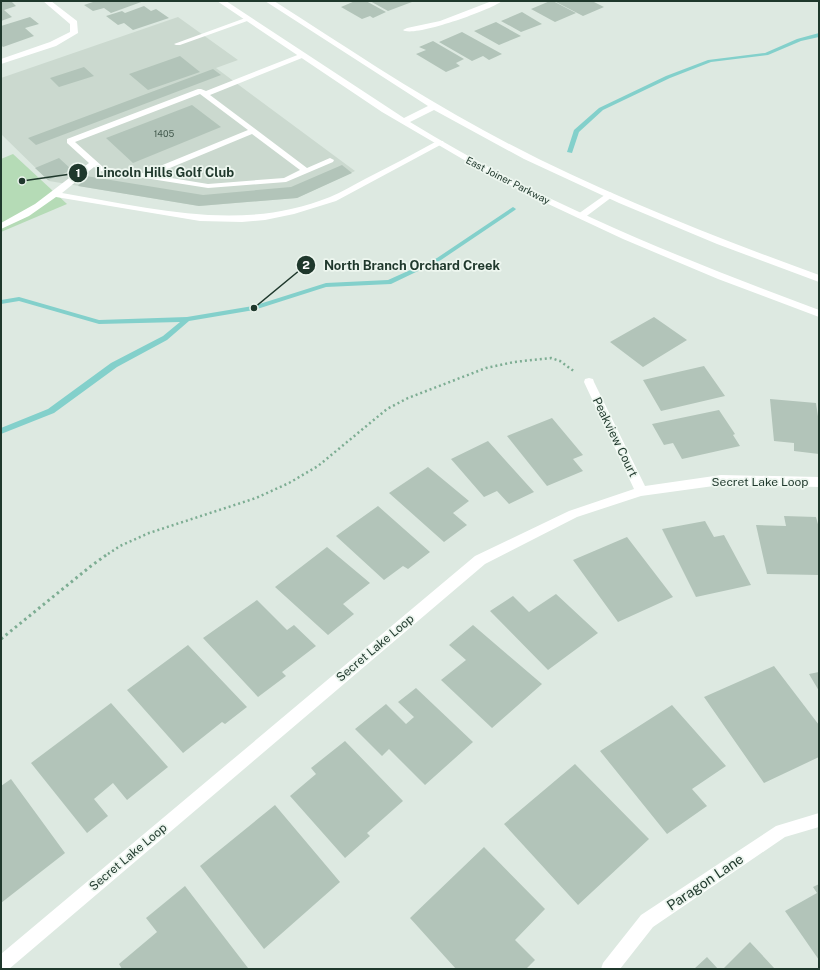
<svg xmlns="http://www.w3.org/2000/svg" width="820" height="970" font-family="'Public Sans',sans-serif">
  <rect width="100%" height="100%" fill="#dde9e1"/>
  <!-- built -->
  <path fill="#cbd9cf" d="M178,17l60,43 -22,8 139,103 -58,27 -98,8 -150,-25 -48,-47v-56z"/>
  <!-- green -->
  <path fill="#b5dbb6" d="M13,154l54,50 -66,28v-73z"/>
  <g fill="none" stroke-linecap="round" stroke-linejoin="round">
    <!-- stream -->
    <path fill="#83d0cb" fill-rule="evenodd" d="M819,33v4l-18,4 -33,14 -57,7 -41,16 -67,32 -24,22 -7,21 -5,-1 7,-22 25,-22 67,-32 42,-16 57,-7 32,-14z
      M513,207l3,2 -1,1 -74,50 -50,24 -65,3 -72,23 -65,11 -22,19 -50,27 -63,46 -53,21v-6l47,-19 63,-46 52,-27 17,-14 -81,2 -80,-23 -18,3v-4l18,-3 80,23 88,-3 66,-11 73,-23 62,-3 49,-22z"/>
  </g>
  <!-- building -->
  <path fill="#b2c4b9" d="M11,1l5,5 -12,4 8,7 -11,4v-19z
    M96,1h48l-33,12 -7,-5 -11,3 -9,-6z
    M355,1h11l20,11 -13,6 -3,-2 -8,3 -21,-12z
    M370,1h40l2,1 -24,9z
    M550,1h3l23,12 -21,9 -24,-13z
    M554,1h38l12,6 -21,9z
    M144,6l7,5 5,-2 13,9 -36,12 -9,-7 -6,2 -12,-9 16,-5 3,2z
    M522,12l20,12 -21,8 -20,-11z
    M30,17l9,7 -14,4 9,8 -31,11 -2,-2v-19z
    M496,22l25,14 -22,9 -25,-14z
    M462,32l40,22 -13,6 -6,-4 -11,5 -33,-19z
    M433,41l31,18 -8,4 4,3 -14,6 -30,-18 10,-4 -7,-3z
    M180,56l20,16 -52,18 -19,-16z
    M84,67l10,9 -35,11 -9,-9z
    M213,69l8,6 -185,70 -8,-7z
    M192,105l29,22 -88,36 -27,-25z
    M59,158l13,12 -24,10 -13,-12z
    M342,165l10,8 -55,25 -98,8 -121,-20 8,-10 117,19 88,-8z
    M654,317l33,23 -44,27 -33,-25z
    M704,366l21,30 -64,15 -18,-31z
    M770,399l46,4 3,20v31l-25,-3v-8l-20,-2z
    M719,410l16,24 -2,1 7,11 -58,13 -9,-16 -9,2 -12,-21z
    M552,418l31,37 -10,4 10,12 -36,15 -40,-50z
    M488,441l46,51 -25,12 -12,-13 -13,6 -33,-38z
    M428,467l41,34 -16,12 14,12 -23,17 -55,-49z
    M378,506l52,46 -22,17 -5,-3 -19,14 -48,-44z
    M784,516l32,1 3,11v47l-52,-1 -11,-49 30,1z
    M705,521l9,16 10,-2 27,50 -55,12 -34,-68z
    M627,537l46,60 -55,25 -45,-62z
    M327,547l43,36 -27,21 11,10 -26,21 -53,-48z
    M556,594l42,39 -50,37 -58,-59 23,-15 16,16z
    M257,600l30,30 7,-5 22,21 -34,26 4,4 -28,21 -55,-59z
    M473,625l69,59 -50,44 -51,-48 25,-20 -17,-15z
    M188,645l59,62 -22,17 -3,-2 -39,31 -56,-63z
    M774,666l45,59v32l-55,26 -60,-86z
    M819,672v19l-10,-17z
    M416,688l57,54 -48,43 -36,-36 -7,7 -27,-27 31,-25 20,20 8,-7 -16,-15z
    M111,703l57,64 -41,33 -14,-17 -19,16 14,17 -21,17 -56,-70z
    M672,705l54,61 -34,23 15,17 -40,28 -67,-83z
    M345,741l58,60 -36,32 3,3 -25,22 -55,-62 26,-22 -5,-6z
    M575,764l74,75 -71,66 -74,-81z
    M11,779l54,74 -64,50v-117z
    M275,805l65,77 -76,67 -64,-83z
    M484,847l61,62 -30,31 20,20 -9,9h-70l-46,-51z
    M819,884v76l-34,-49 32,-18 -4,-6z
    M185,886l63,82 -1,1h-125l-3,-5 38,-32 -11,-14z
    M750,942l25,27h-52z
    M707,957l11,12h-24z"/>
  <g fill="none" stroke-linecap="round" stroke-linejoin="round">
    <!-- path-far1 -->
    <path stroke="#7dad93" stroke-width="2.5" stroke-dasharray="2 3" stroke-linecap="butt" d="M108,554l12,-8 29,-13 107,-35 33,-15 29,-17 69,-57 21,-11 78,-30 28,-6 37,-4 9,3 15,11"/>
    <!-- path -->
    <path stroke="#7dad93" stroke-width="3" stroke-dasharray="2.5 3.5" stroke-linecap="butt" d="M1,639l90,-73 18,-13"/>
    <!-- lane -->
    <path fill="#fff" fill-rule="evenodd" d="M248,17l3,2 -1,1 -70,25h-4l-2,-1z
      M300,54h6l1,2 -97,39 97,73 23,-10 4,2 -1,2 -47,20 -78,6 -108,-17 -6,-4 -32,26c90,15 179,40 268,4 12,-5 23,-12 35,-18 24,-12 48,-25 72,-38h6l1,2 -108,58 -42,13 -29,6 -23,2 -42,-1 -144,-24 -27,19 -28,13v-6l34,-19 54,-41 -22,-20v-4l131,-50h3l5,2zM200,94l48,36 -105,43 -40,-6 -28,-25zM252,134l48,36 -16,8 -76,6 -55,-9z
      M609,192l3,1 1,2 -1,2 -28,21h-6l-1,-2 1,-2z"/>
    <!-- street -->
    <path fill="#fff" fill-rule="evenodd" d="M43,1h8l26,20 1,12 -22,13 -55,18v-5l49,-17 20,-10v-8z
      M492,1h10c-11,9 -89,37 -99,29l4,-2 33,-7z
      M589,378l4,1 1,3 51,104 76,-11 98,2v10l-98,-2 -80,11 -64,21 -92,47 -476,405h-8v-15l474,-398 94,-45 65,-22 -50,-107 1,-3z
      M819,813v14l-34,10 -132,90 -33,42h-19l2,-6 38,-48 135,-89z"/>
    <!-- secondary -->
    <path fill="#fff" fill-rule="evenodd" d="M217,1h9l178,117 24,-12 -163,-105h9c69,44 137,90 209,129 108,59 221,103 336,145v7l-102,-38 -98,-41 -95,-44 -90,-49 -24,12c128,79 269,136 409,188v7l-101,-38 -95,-40 -94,-44 -46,-24 -101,-59z"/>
  </g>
  <g text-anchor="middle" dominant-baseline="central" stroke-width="3.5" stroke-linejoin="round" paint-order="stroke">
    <!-- far-number labels -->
    <g font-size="9" fill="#445b4f">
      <text x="164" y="133">1405</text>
    </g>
    <!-- far-street labels -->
    <g font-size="10" fill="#1f382c" stroke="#edf6ef">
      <text transform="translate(508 180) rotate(27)">East Joiner Parkway</text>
    </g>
    <!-- street labels -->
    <g font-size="12" fill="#1f382c" stroke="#edf6ef">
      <text transform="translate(615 437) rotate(64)">Peakview Court</text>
      <text x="760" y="482">Secret Lake Loop</text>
      <text transform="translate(375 648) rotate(-40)">Secret Lake Loop</text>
      <text transform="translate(128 857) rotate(-40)">Secret Lake Loop</text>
    </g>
    <!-- near-street labels -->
    <g font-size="14" fill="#1f382c" stroke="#edf6ef">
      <text transform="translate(705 882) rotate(-34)">Paragon Lane</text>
    </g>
  </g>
  <!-- callouts -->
  <path fill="none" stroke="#1f382c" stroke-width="1.5" d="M22 181L78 173M254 308L306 265"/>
  <g fill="#1f382c" stroke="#edf6ef" stroke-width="1.5">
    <circle cx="22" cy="181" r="4"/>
    <circle cx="254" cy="308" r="4"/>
    <circle cx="78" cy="173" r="10"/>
    <circle cx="306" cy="265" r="10"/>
  </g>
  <g font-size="12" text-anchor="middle" font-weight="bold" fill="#fff">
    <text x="78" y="177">1</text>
    <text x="306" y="269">2</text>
  </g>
  <g font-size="13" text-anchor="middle" font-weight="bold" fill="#1f382c" stroke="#edf6ef" stroke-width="3.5" stroke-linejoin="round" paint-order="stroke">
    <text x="165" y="177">Lincoln Hills Golf Club</text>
    <text x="412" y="270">North Branch Orchard Creek</text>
  </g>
  <!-- border -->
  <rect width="820" height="970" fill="none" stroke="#1f382c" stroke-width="4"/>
</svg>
